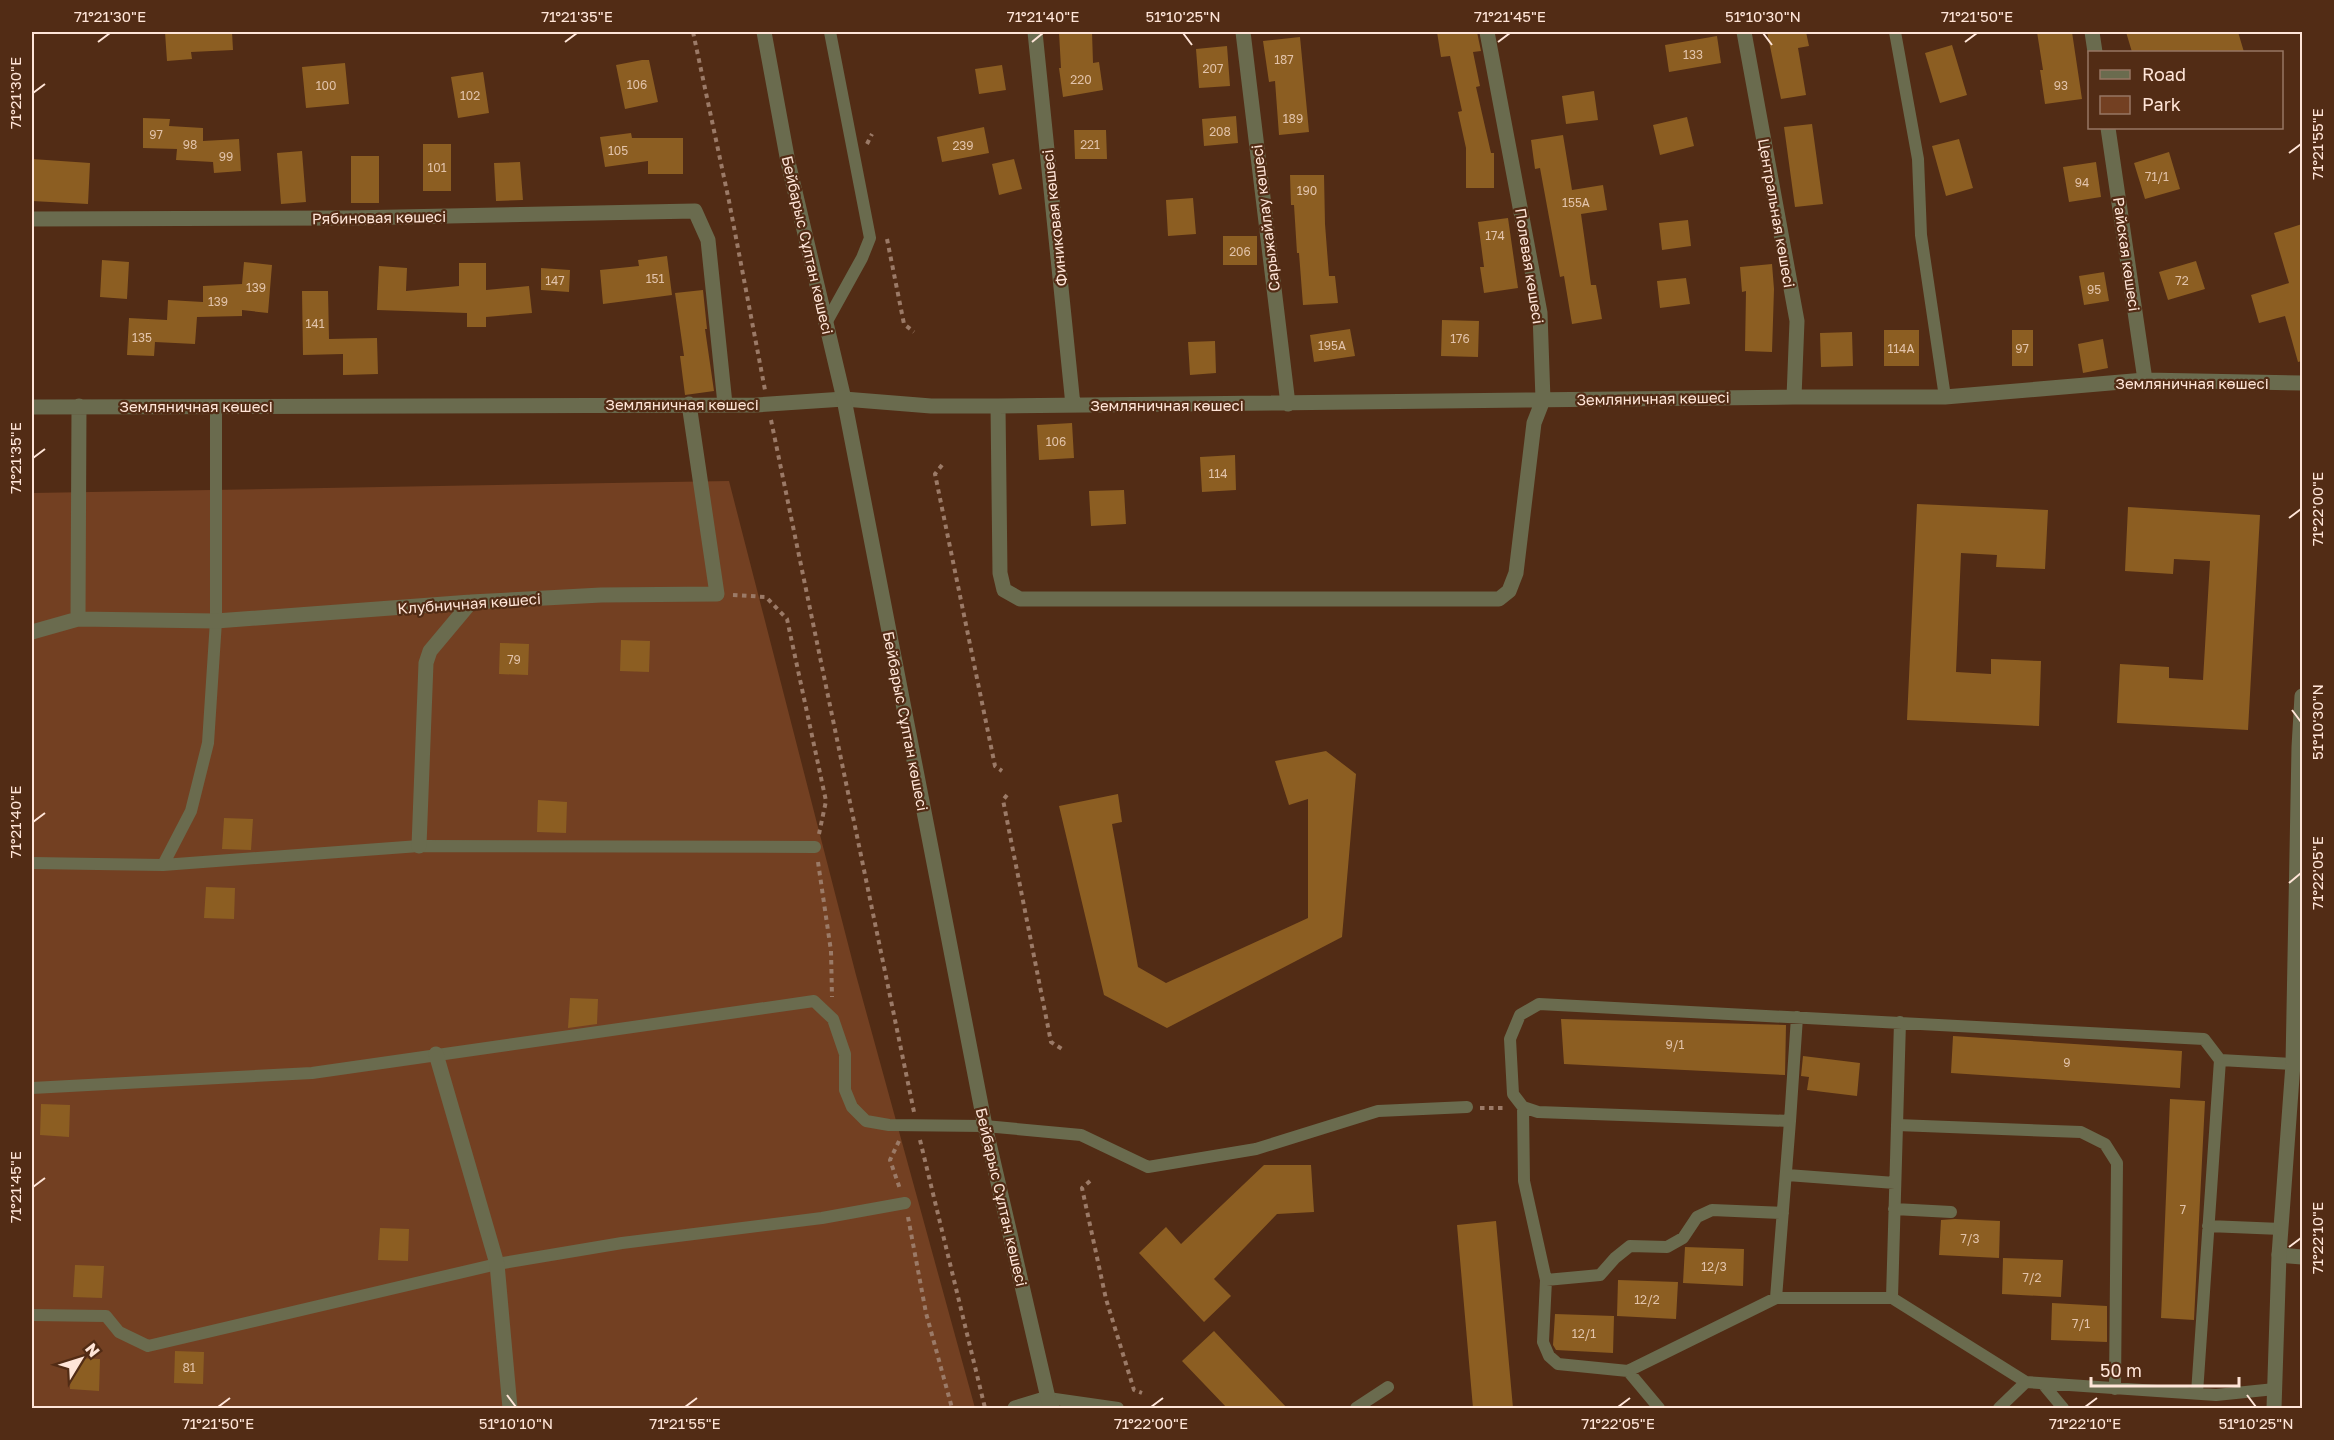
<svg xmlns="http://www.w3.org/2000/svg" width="2334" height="1440" font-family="'Golos Text',sans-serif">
  <rect width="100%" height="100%" fill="#522c15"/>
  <!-- green -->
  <path fill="#734022" d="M729,481l127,494 119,433h-943v-915z"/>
  <!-- building -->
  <path fill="#8c5e22" d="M165,32h67l1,18 -42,2 1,7 -25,2z
    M1059,32h33l1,31 6,-1 4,28 -40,7 -4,-29h2z
    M1437,32h40l4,19 -8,1 7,34 -4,1 15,66h3v35h-28v-40l-8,-36 4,-1 -12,-55 -9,1z
    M1767,32h39l3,14 -11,2 8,47 -25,4z
    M2037,32h35l10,67 -37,5 -5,-34h3z
    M2126,32h112l6,20h-112z
    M1717,36l4,27 -52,9 -4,-27z
    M1300,37l9,95 -30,3 -4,-54 -6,1 -6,-41z
    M1952,45l15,50 -27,8 -15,-50z
    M1227,46l3,40 -31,2 -3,-39z
    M642,60h7l9,42 -33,7 -9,-44z
    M345,63l4,41 -43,4 -4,-41z
    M1002,65l4,25 -27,4 -4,-25z
    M483,72l6,41 -31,5 -7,-41z
    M1594,91l4,29 -32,4 -4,-28z
    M1236,116l2,27 -34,3 -2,-27z
    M1687,117l7,29 -34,9 -7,-30z
    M143,118l27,1 -1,7 34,2v13l36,-2 2,32 -27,2 -1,-11 -37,-2 1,-11 -34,-1z
    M1812,124l11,80 -28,3 -11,-80z
    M984,127l5,26 -47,9 -5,-25z
    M1074,130h32l1,29h-32z
    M631,133l1,5h51v36h-35v-13l-43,6 -5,-30z
    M1563,135l9,55 31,-5 4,25 -26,4 10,71h5l6,34 -30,5 -8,-48 -4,1 -20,-109 -5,1 -4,-29z
    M1959,139l14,49 -27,8 -14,-50z
    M423,144h28v47h-28z
    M302,151l4,51 -25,2 -4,-51z
    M2169,152l11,37 -35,10 -11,-36z
    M351,156h28v47h-28z
    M32,159l58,4 -2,41 -56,-3z
    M1014,159l8,30 -23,6 -7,-31z
    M520,162l3,38 -27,1 -2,-38z
    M2096,162l5,35 -32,5 -6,-35z
    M1290,175h34l1,49 4,52h6l3,27 -35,2 -4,-52h-2l-3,-48h-3z
    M1193,198l3,36 -28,2 -2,-36z
    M1508,218l10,70 -34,5 -4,-26h4l-6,-45z
    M1688,220l3,26 -29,4 -3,-27z
    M2302,224v137l-4,1 -13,-46 -26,7 -8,-28 38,-12 -15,-50z
    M1223,236h34v29h-34z
    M667,256l5,39 -69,9 -3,-34 39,-4 -1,-6z
    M102,260l27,2 -2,37 -27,-2z
    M2196,261l9,28 -37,11 -9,-28z
    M244,262l28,3 -4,48 -26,-3v6l-45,1 -2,27 -40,-2 -1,14 -27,-1 2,-37 38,2 1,-20 35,2v-16l39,-2z
    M459,263h27v27l43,-4 3,27 -46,4v10h-19v-14l-90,-3 2,-44 28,2 -1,23 53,-5z
    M1772,264l2,25 -2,63 -27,-1 1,-60 -4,1 -2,-25z
    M541,268l29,2 -1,22 -28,-2z
    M2104,272l5,29 -25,4 -5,-29z
    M1686,278l4,26 -30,4 -3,-27z
    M703,290l4,39h-2l9,62 -29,4 -5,-39h4l-9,-63z
    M302,291h26l1,48 48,-1 1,36 -35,1v-21l-40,1z
    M1442,320l37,1 -1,36 -37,-1z
    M1350,329l5,27 -41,6 -4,-27z
    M1884,330h35v36h-35z
    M2012,330h21v36h-21z
    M1852,332l1,34 -32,1 -1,-34z
    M2103,339l5,29 -25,5 -5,-29z
    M1215,341l1,32 -26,2 -2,-33z
    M1072,423l2,35 -35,2 -2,-35z
    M1235,455l1,35 -34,2 -2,-35z
    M1124,490l2,34 -35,2 -2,-35z
    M1917,504l131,6 -3,59 -49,-2 1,-12 -36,-2 -5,119 35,2v-15l50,2 -2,65 -132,-6z
    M2128,507l132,8 -12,215 -131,-7 3,-59 49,3v11l34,2 7,-119 -36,-2 -1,15 -48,-3z
    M621,640l29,1 -1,31 -29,-1z
    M500,643l29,1 -1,31 -29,-1z
    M1326,751l30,23 -14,163 -175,91 -63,-33 -45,-189 59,-12 4,28 -10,2 26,143 28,16 142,-65v-119l-19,6 -14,-44z
    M538,800l29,2 -1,31 -29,-1z
    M224,818l29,1 -2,31 -29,-1z
    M206,887l29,1 -1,31 -30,-1z
    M570,998l28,1 -1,25 -29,4z
    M1561,1019l225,6 -1,50 -221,-11z
    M1953,1036l229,15 -2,37 -229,-15z
    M1803,1056l57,7 -3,33 -50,-6 2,-13 -8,-1z
    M2170,1099l35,2 -11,219 -33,-2z
    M41,1104l29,1 -1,32 -29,-2z
    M1264,1165h47l3,47 -37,2 -63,65 17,17 -27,26 -65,-69 27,-26 15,17z
    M1955,1219l45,2 -1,37 -60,-3 2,-35z
    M1496,1221l17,187h-40l-16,-183z
    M380,1228l29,1 -1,32 -30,-1z
    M1685,1247l59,2 -1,37 -60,-3z
    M2003,1258l60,2 -2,37 -59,-3z
    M75,1265l29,1 -2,32 -29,-1z
    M1618,1280l60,2 -2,37 -59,-3z
    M2052,1303l55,3v36l-56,-2z
    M1555,1314l59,2 -1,37 -57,-3 -3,-5z
    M1214,1331l73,77h-60l-45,-47z
    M175,1351l29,1 -1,32 -29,-1z
    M71,1358l29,1 -1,32 -29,-2z"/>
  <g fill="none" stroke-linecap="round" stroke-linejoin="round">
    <!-- path -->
    <path stroke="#9b7a67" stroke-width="4" stroke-dasharray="4.5 4.5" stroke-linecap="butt" d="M693,32l36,169 36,189
      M867,144l5,-10
      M887,239l17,85 10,8
      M771,420l143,692
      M942,465l-7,9 60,292 7,5
      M733,595l33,2 21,22 39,182 -7,33
      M1007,795l-4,5 48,242 11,7
      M818,862l13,89 1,46
      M1480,1108h25
      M920,1140l65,268
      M899,1141l-9,19 10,29
      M1090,1181l-8,7 24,111 28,91 8,3
      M908,1217l18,96 26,95"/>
    <!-- service -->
    <path stroke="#6a6b4e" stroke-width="12" d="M1895,32l23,127 3,76 24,162
      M826,323l36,-65 8,-20 -40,-206
      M32,863l131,2 256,-19 396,1
      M163,865l28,-54 17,-68 8,-122v-215
      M2220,1060l73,4
      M32,1088l280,-15 502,-72 19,18 12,35v36l7,17 14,14 23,4 96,1 96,9 67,32 108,-18 122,-38 89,-4
      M1523,1107l1,74 22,99 -3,62 6,14 9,8 70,7
      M1790,1121l7,-104
      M1897,1125l184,7 24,12 12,19 -2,226
      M1787,1175l108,8
      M1894,1209l57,3
      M2208,1226l73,3
      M1546,1280l54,-5 15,-17 15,-12 37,1 16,-9 14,-21 15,-7 71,3
      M1776,1298l14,-177 -252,-9 -15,-5 -10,-13 -3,-55 10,-24 19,-11 665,35 16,21 -23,333
      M1892,1298l8,-276
      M32,1315l74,1 13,16 29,14 349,-82 125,-21 200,-25 83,-15
      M2043,1384l20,24
      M1048,1398l70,10
      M1356,1408l32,-21
      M1659,1408l-31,-37 148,-73h116l134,84 190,13 59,-6
      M1999,1408l27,-26"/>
    <!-- minor -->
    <path stroke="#6a6b4e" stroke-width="15" d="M1035,32l38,373
      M1243,32l45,372
      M1744,32l53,289 -3,76
      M2092,32l3,20
      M2108,128l37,252
      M32,219l317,-1 346,-7 13,29 17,164
      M998,406l2,167 4,17 16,9h479l10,-8 7,-18 18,-150 9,-23 -3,-87 -53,-281
      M32,407l724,-2 88,-6 87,7h67l796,-9h151l200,-17 157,3
      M78,619l1,-213
      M32,632l46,-13 138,2 255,-19 130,-7 116,-1 -28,-190
      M419,846l7,-183 4,-12 41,-49
      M436,1054l61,210 13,144
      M2279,1255l23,2
      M1015,1408l33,-10"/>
    <!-- tertiary -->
    <path stroke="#6a6b4e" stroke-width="15" d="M764,32l24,130 56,237 141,727 63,272 4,10
      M2274,1408l5,-153 14,-191 6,-317 3,-51"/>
  </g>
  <!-- ticks -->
  <path fill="none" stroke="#ffe5d8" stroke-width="2" d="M1183,33l9,12M1763,33l9,12M98,42l12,-9M565,42l12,-9M1032,42l11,-9M1498,42l12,-9M1965,42l12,-9M33,93l12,-9M2289,153l12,-9M33,458l12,-9M2289,518l12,-9M2292,710l9,12M33,822l12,-9M2289,883l12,-10M33,1187l12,-9M2289,1247l12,-9M507,1395l9,12M2247,1395l9,12M218,1407l12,-9M685,1407l12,-9M1151,1407l12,-9M1618,1407l12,-9M2085,1407l12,-9"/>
  <g text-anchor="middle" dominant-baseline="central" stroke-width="4.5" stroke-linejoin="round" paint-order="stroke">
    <!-- number labels -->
    <g font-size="12" fill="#e2c3aa">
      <text x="1693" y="54">133</text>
      <text x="1284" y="59">187</text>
      <text x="1213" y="68">207</text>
      <text x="1081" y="79">220</text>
      <text x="637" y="84">106</text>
      <text x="326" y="85">100</text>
      <text x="2061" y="85">93</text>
      <text x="470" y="95">102</text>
      <text x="1293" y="118">189</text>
      <text x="1220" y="131">208</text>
      <text x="156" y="134">97</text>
      <text x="190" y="144">98</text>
      <text x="1090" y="144">221</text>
      <text x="963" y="145">239</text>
      <text x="618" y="150">105</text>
      <text x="226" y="156">99</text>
      <text x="437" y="167">101</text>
      <text x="2157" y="176">71/1</text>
      <text x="2082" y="182">94</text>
      <text x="1307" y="190">190</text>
      <text x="1576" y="202">155А</text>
      <text x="1495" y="235">174</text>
      <text x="1240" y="251">206</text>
      <text x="655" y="278">151</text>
      <text x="555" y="280">147</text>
      <text x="2182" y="280">72</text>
      <text x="256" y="287">139</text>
      <text x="2094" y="289">95</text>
      <text x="218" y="301">139</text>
      <text x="315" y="323">141</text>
      <text x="142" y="337">135</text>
      <text x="1460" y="338">176</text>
      <text x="1332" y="345">195А</text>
      <text x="1901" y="348">114А</text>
      <text x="2022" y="348">97</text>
      <text x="1056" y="441">106</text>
      <text x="1218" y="473">114</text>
      <text x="514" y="659">79</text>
      <text x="1675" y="1044">9/1</text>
      <text x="2067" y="1062">9</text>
      <text x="2183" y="1209">7</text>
      <text x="1970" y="1238">7/3</text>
      <text x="1714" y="1266">12/3</text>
      <text x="2032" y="1277">7/2</text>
      <text x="1647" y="1299">12/2</text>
      <text x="2081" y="1323">7/1</text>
      <text x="1584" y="1333">12/1</text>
      <text x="189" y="1367">81</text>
    </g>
    <!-- street labels -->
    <g font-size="15" fill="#ffe5d8" stroke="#522c15">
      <text transform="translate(1777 213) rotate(80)">Центральная көшесі</text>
      <text transform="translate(379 217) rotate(-1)">Рябиновая көшесі</text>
      <text transform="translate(1054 218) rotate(-96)">Финиковая көшесі</text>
      <text transform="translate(1265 218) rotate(-97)">Сарыжайлау көшесі</text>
      <text transform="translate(808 245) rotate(77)">Бейбарыс Сұлтан көшесі</text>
      <text transform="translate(2127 254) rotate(82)">Райская көшесі</text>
      <text transform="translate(1530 266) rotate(81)">Полевая көшесі</text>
      <text x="2192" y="383">Земляничная көшесі</text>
      <text transform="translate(1653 398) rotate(-1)">Земляничная көшесі</text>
      <text x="682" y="404">Земляничная көшесі</text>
      <text x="1167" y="405">Земляничная көшесі</text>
      <text x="196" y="406">Земляничная көшесі</text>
      <text transform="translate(469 603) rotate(-4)">Клубничная көшесі</text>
      <text transform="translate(906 721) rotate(79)">Бейбарыс Сұлтан көшесі</text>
      <text transform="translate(1002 1197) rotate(77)">Бейбарыс Сұлтан көшесі</text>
    </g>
  </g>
  <!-- border -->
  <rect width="2334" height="1440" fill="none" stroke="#522c15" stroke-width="66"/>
  <!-- legend -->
  <rect x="2088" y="51" width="195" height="78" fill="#522c15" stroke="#977663" stroke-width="1.5"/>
  <rect x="2100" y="70" width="30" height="9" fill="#6a6b4e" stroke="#977663" stroke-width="1.5"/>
  <text x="2142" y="81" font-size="18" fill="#ffe5d8">Road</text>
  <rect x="2100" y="96" width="30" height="18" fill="#734022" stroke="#977663" stroke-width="1.5"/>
  <text x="2142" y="111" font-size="18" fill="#ffe5d8">Park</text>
  <!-- north arrow -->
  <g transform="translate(81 1359) rotate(52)" stroke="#522c15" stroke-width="4.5" paint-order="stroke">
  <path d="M0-4.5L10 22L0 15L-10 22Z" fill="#ffe5d8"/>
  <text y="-9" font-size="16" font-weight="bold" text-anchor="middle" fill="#ffe5d8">N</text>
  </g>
  <!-- scale -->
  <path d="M2091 1377v9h148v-9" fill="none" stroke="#ffe5d8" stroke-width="3"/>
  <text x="2100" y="1377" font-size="18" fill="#ffe5d8" stroke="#522c15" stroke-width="4.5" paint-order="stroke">50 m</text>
  <rect x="33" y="33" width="2268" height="1374" fill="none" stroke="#ffe5d8" stroke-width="2"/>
  <g font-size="15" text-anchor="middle" fill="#ffe5d8">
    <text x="110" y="22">71°21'30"E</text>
    <text x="577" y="22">71°21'35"E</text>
    <text x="1043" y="22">71°21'40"E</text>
    <text x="1183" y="22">51°10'25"N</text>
    <text x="1510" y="22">71°21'45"E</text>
    <text x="1763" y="22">51°10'30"N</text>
    <text x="1977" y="22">71°21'50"E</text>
    <text transform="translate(16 93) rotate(-90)" y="5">71°21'30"E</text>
    <text transform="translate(2318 144) rotate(-90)" y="5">71°21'55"E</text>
    <text transform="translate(16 458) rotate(-90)" y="5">71°21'35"E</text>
    <text transform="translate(2318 509) rotate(-90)" y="5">71°22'00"E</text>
    <text transform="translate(2318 722) rotate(-90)" y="5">51°10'30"N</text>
    <text transform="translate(16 822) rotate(-90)" y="5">71°21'40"E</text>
    <text transform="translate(2318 873) rotate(-90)" y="5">71°22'05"E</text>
    <text transform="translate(16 1187) rotate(-90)" y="5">71°21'45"E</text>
    <text transform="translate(2318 1238) rotate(-90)" y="5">71°22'10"E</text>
    <text x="218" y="1429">71°21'50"E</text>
    <text x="516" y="1429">51°10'10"N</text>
    <text x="685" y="1429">71°21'55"E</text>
    <text x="1151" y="1429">71°22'00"E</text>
    <text x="1618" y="1429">71°22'05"E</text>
    <text x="2085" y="1429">71°22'10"E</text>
    <text x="2256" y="1429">51°10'25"N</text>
  </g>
</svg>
